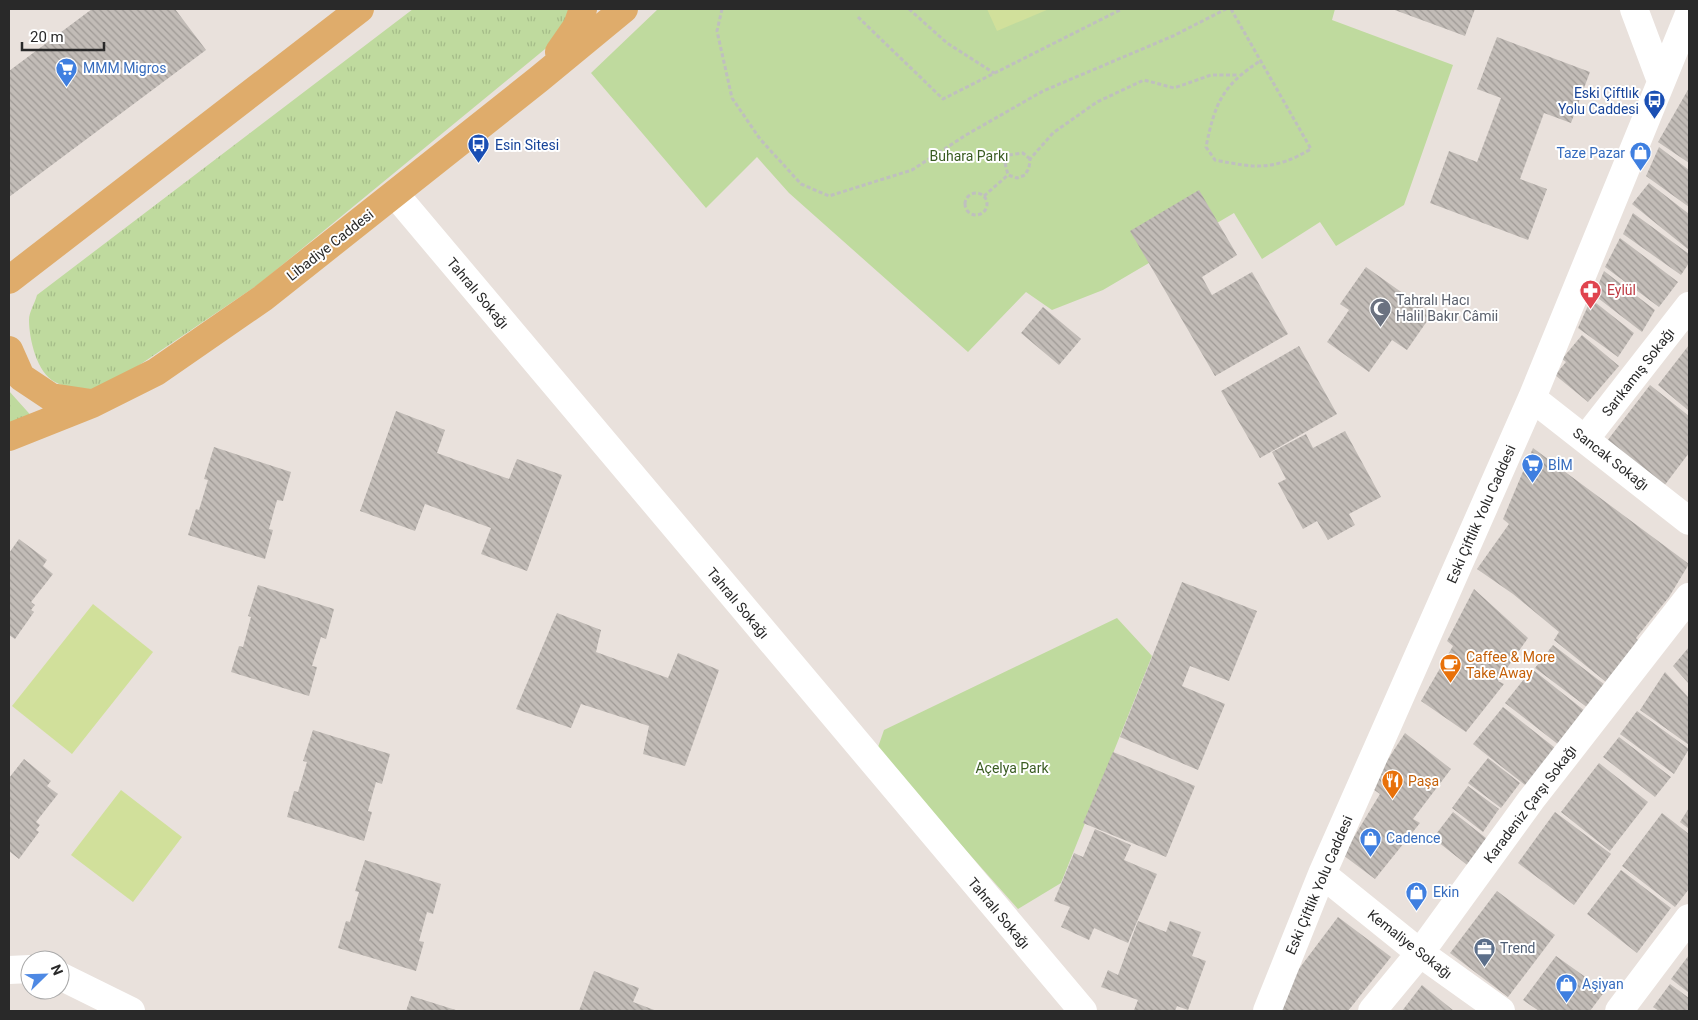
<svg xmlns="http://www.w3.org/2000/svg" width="1698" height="1020" font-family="Roboto,sans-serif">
  <defs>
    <pattern id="grass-tufts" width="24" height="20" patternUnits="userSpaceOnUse" patternTransform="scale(1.25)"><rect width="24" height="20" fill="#bfda9e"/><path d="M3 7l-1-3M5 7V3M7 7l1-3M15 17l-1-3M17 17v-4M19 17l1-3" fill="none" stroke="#a4bb88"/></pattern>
    <pattern id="building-back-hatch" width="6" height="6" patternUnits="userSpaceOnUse" patternTransform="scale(1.25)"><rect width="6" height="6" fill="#c2bcb7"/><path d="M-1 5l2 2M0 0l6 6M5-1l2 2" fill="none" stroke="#9e9995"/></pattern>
  </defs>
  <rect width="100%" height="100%" fill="#e9e1dc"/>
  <!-- grass -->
  <path fill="url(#grass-tufts)" d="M413,9h159l-16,31 -297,244 -155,105c-16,0 -34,1 -49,-7 -18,-9 -26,-43 -26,-62 0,-8 6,-17 8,-25z
    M9,391l26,29 -26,8z"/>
  <!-- park -->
  <path fill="#bfda9e" d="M658,9h677l-3,11 121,45 -49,140 -68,41 -16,-24 -58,37 -28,-46 -131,77 -51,20 -26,-18 -58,60 -179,-159 -32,-36 -51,51 -115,-135z
    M1117,618l35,38 -91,227 -43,26 -141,-159 7,-20z"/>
  <!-- pitch -->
  <path fill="#d1e09b" d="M987,9h62l-52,22z
    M93,604l60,48 -81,102 -60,-48z
    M121,790l61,47 -49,65 -62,-47z"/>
  <!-- building -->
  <path fill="url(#building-back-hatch)" d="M92,9h83l31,41 -197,147v-126z
    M1392,9h83l-10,27z
    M1497,37l93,35 -19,51 -27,-10 -24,66 27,10 -19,51 -98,-37 19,-52 28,11 24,-64 -24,-9z
    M1689,88v75l-31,-21z
    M1659,147l30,23v37l-43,-31z
    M1649,183l40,31v36l-57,-46z
    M1199,190l38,65 -35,22 10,18 40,-23 36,62 -73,42 -85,-145z
    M1633,213l56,41v9l-8,12 -58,-41z
    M1620,238l58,44 -19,25 -54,-40z
    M1366,267l66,47 -25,36 -15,-10 -23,32 -42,-30 22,-32 -9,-6z
    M1604,271l51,39 -13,22 -48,-37z
    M1591,299l43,34 -16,24 -40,-29z
    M1043,307l38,32 -22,26 -38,-32z
    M1582,335l37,31 -31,36 -33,-27 11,-13 -4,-3z
    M1689,345v66l-31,-26z
    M1299,346l38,68 -77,44 -39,-67z
    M1650,385l39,31v37l-25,33 -57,-45z
    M396,411l49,19 -8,23 72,26 8,-20 45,16 -35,96 -46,-17 10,-26 -66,-24 -10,27 -55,-20z
    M1345,431l36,66 -32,17 6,11 -27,15 -11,-19 -14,8 -25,-46 8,-4 -14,-27 34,-18 7,14z
    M214,447l77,25 -8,29 -6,-1 -8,29 4,1 -8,29 -77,-24 8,-26 3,1 9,-30 -4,-1z
    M1533,448l156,116 -20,33 -33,41 3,3 -33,41 -52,-42 5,-8 -46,-38 -36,-25 32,-45 -6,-5z
    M19,539l28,21 -4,6 10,8 -22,28 4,3 -4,5 3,2 -19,27 -6,-4v-82z
    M1182,582l75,29 -28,70 -39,-15 -8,20 43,18 -27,66 -78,-33z
    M258,585l76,24 -8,30 -5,-2 -9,29 5,1 -8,29 -78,-24 8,-26 4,1 8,-30 -3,-1z
    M1474,589l54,49 -30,43 6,3 -38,48 -45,-31 32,-55 -6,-5z
    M557,613l44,17 -5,22 72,26 10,-25 41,17 -34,96 -42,-12 6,-28 -68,-22 -10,24 -55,-19z
    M1553,645l56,43 -17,23 -57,-43z
    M1689,647v37l-16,-18z
    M1532,669l53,42 -26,34 -54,-42z
    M1665,672l24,26v47l-49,-35z
    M1503,707l56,44 -29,38 -57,-45z
    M1637,711l52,38 -15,25 -54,-40z
    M313,730l77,24 -8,30 -6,-2 -8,29 4,1 -8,29 -77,-24 7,-26 4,1 9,-30 -4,-1z
    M1405,733l46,36 -38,50 7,4 -45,56 -32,-24 37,-61 -10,-7z
    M1619,737l52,40 -16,20 -52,-40z
    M1113,752l82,34 -29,71 -83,-34z
    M1488,758l32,25 -19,25 -33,-25z
    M24,759l27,22 -4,5 11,8 -22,28 4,3 -4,5 3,2 -20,27 -10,-8v-73z
    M1599,763l49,39 -38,49 -49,-39z
    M1468,786l31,23 -16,23 -31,-24z
    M1689,808v21l-9,-7z
    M1453,812l38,30 -20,26 -38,-30z
    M1555,812l56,42 -37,51 -56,-42z
    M1662,813l27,21v55l-14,18 -53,-41z
    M1095,829l36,16 -7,15 33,14 -29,69 -34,-15 -5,12 -28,-13 9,-20 -16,-6 20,-48 9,4z
    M365,860l76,24 -8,30 -6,-2 -8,29 5,1 -8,29 -78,-23 8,-27 4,1 9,-30 -4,-1z
    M1621,870l50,38 -34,45 -50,-39z
    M1497,891l58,44 -47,62 -58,-44z
    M1338,917l53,40 -43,54h-65l-4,-3 13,-30z
    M1138,921l28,11 4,-11 31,11 -9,24 14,5 -18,49 -11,-4 -2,5h-39l-2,-1 4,-10 -37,-13 7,-17 10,5z
    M1689,955v38l-18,-14z
    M1556,956l49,35 -15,20h-51l-16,-11z
    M594,971l45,17 -6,14 24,9h-78z
    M1670,984l19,14v13h-30l-6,-4z
    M1422,985l32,26h-52z
    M411,996l48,15h-53z"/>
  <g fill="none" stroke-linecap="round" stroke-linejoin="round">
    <!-- path -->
    <path stroke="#bfbfbf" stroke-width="3" stroke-dasharray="4 2.5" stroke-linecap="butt" d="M722,9l-5,22 15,67 28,41 41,45 28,12 83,-26 54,-35 77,-44 130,-55 53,-27
      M909,9l38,34 47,30
      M1231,9l80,140c-38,22 -55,19 -96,11l-9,-13c9,-44 16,-61 54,-86
      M858,17l85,82 179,-90
      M1030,159l-7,-6 -14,2 -4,8 3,12 9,3 8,-3 4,-7 1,-9 23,-26 44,-31 47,-22 30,8 37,-13h26
      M965 204a11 11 0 1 1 22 0a11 11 0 1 1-22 0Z
      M984,196l24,-21"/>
    <!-- minor -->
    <path stroke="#fff" stroke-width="28" d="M1634,9l27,72
      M395,194l688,817
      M1532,398l157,123
      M1586,438l103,-132
      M1322,874l98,79 81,58
      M9,970l21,-1
      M60,976l71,35
      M1267,1011l55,-137 210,-476 157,-384
      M1372,1011l48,-58 111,-153 158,-203
      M1619,1011l70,-93"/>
    <!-- major -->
    <path stroke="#dfac6b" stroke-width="28" d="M559,52l18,-26 6,-17
      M9,280l351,-271
      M9,350l12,27 30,20 40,6
      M9,437l83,-33 64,-32 107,-74 276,-219 85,-70"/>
  </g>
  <!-- icons -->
  <defs>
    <symbol id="supermarket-pin" viewBox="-11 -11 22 30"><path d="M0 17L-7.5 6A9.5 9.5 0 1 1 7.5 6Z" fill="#3f7fe0" stroke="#fff"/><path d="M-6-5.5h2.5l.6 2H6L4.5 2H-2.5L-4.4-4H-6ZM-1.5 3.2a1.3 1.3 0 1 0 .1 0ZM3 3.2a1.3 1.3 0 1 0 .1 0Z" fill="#fff"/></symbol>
    <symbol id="bus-pin" viewBox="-11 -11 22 30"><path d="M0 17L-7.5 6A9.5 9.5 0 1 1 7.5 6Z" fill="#1a4fb4" stroke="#fff"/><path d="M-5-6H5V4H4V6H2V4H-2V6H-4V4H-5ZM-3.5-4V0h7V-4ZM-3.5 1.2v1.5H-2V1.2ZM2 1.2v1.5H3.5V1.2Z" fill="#fff"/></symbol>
    <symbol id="shop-pin" viewBox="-11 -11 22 30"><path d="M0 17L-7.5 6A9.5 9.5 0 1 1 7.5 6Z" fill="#3f7fe0" stroke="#fff"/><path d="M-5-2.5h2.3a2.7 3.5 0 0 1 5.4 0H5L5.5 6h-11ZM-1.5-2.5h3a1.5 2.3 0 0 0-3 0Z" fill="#fff"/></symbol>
    <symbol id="pharmacy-pin" viewBox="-11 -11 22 30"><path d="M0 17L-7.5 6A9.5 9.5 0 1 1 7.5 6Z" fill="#e0444e" stroke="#fff"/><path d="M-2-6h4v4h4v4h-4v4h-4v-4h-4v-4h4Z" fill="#fff"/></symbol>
    <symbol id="mosque-pin" viewBox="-11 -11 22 30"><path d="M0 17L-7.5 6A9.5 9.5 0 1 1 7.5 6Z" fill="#6b7280" stroke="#fff"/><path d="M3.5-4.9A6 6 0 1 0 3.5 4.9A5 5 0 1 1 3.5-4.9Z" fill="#fff"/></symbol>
    <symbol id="cafe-pin" viewBox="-11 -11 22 30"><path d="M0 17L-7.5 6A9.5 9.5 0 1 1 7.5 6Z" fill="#e8710a" stroke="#fff"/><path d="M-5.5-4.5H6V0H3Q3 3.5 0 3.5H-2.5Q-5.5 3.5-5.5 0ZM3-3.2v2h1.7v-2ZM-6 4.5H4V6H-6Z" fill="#fff"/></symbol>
    <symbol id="restaurant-pin" viewBox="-11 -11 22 30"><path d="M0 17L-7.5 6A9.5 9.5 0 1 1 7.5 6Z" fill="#e8710a" stroke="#fff"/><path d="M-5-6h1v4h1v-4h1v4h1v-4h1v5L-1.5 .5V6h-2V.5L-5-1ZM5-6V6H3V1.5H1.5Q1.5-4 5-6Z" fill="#fff"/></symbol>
    <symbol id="office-pin" viewBox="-11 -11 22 30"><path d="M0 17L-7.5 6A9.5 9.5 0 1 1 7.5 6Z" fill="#5c6f8a" stroke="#fff"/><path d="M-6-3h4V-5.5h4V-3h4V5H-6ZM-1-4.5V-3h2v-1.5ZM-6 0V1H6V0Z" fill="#fff"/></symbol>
  </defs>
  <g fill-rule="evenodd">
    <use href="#supermarket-pin" x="54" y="56" width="25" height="34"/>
    <use href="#bus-pin" x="1642" y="88" width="25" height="34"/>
    <use href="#bus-pin" x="466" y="132" width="25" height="34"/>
    <use href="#shop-pin" x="1628" y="140" width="25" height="34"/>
    <use href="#pharmacy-pin" x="1578" y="278" width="25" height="34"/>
    <use href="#mosque-pin" x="1368" y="296" width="25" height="34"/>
    <use href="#supermarket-pin" x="1520" y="452" width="25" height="34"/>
    <use href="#cafe-pin" x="1438" y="652" width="25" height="34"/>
    <use href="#restaurant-pin" x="1380" y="768" width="25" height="34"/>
    <use href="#shop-pin" x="1358" y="826" width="25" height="34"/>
    <use href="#shop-pin" x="1404" y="880" width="25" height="34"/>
    <use href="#office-pin" x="1472" y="936" width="25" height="34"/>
    <use href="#shop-pin" x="1554" y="972" width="25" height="34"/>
  </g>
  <g text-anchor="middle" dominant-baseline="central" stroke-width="4" stroke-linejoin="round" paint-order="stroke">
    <!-- shop labels -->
    <g font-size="14" fill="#366cbe" stroke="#fff" text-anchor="start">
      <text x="83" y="68">MMM Migros</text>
      <text x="1625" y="153" text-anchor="end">Taze Pazar</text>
      <text x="1548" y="465">BİM</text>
      <text x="1386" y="838">Cadence</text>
      <text x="1433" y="892">Ekin</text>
      <text x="1582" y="984">Aşiyan</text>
    </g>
    <!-- transit labels -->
    <g font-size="14" fill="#164399" stroke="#fff" text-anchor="end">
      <text x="1639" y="93">Eski Çiftlık<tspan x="1639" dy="16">Yolu Caddesi</tspan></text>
      <text x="495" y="145" text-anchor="start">Esin Sitesi</text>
    </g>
    <!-- park labels -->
    <g font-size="14" fill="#3a5c22" stroke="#fff">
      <text x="969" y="156">Buhara Parkı</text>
      <text x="1012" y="768">Açelya Park</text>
    </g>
    <!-- street labels -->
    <g font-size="14" fill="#292929" stroke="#fff">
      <text transform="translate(330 245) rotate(-38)">Libadiye Caddesi</text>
      <text transform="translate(478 293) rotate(50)">Tahralı Sokağı</text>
      <text transform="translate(1638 372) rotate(-52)">Sarıkamış Sokağı</text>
      <text transform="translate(1611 459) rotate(38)">Sancak Sokağı</text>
      <text transform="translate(1481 514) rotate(-66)">Eski Çiftlik Yolu Caddesi</text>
      <text transform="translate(738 603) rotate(50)">Tahralı Sokağı</text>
      <text transform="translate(1530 804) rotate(-53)">Karadeniz Çarşı Sokağı</text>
      <text transform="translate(1319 885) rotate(-67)">Eski Çiftlik Yolu Caddesi</text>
      <text transform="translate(999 913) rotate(50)">Tahralı Sokağı</text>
      <text transform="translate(1410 944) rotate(38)">Kemaliye Sokağı</text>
    </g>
    <!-- health labels -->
    <g font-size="14" fill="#be3a42" stroke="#fff" text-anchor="start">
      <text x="1607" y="290">Eylül</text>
    </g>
    <!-- worship labels -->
    <g font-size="14" fill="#5b616d" stroke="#fff" text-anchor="start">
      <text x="1396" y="300">Tahralı Hacı<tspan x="1396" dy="16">Halil Bakır Câmii</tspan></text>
    </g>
    <!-- food labels -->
    <g font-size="14" fill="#c56008" stroke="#fff" text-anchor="start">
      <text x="1466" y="657">Caffee &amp; More<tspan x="1466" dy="16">Take Away</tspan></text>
      <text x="1408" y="781">Paşa</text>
    </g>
    <!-- service labels -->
    <g font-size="14" fill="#4e5e75" stroke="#fff" text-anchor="start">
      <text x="1500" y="948">Trend</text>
    </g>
  </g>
  <!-- border -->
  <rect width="1698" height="1020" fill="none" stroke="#292929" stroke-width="20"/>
  <!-- north arrow -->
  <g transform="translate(45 975) rotate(67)"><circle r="24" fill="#ffffff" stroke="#a9a9a9"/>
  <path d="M0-4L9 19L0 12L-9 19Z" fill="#4e89e4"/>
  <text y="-8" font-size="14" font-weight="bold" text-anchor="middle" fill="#292929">N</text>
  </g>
  <!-- scale -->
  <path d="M22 42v8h82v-8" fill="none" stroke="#292929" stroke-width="2.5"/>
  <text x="30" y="42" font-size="15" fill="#292929" stroke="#ffffff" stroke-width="4" paint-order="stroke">20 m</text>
</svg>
